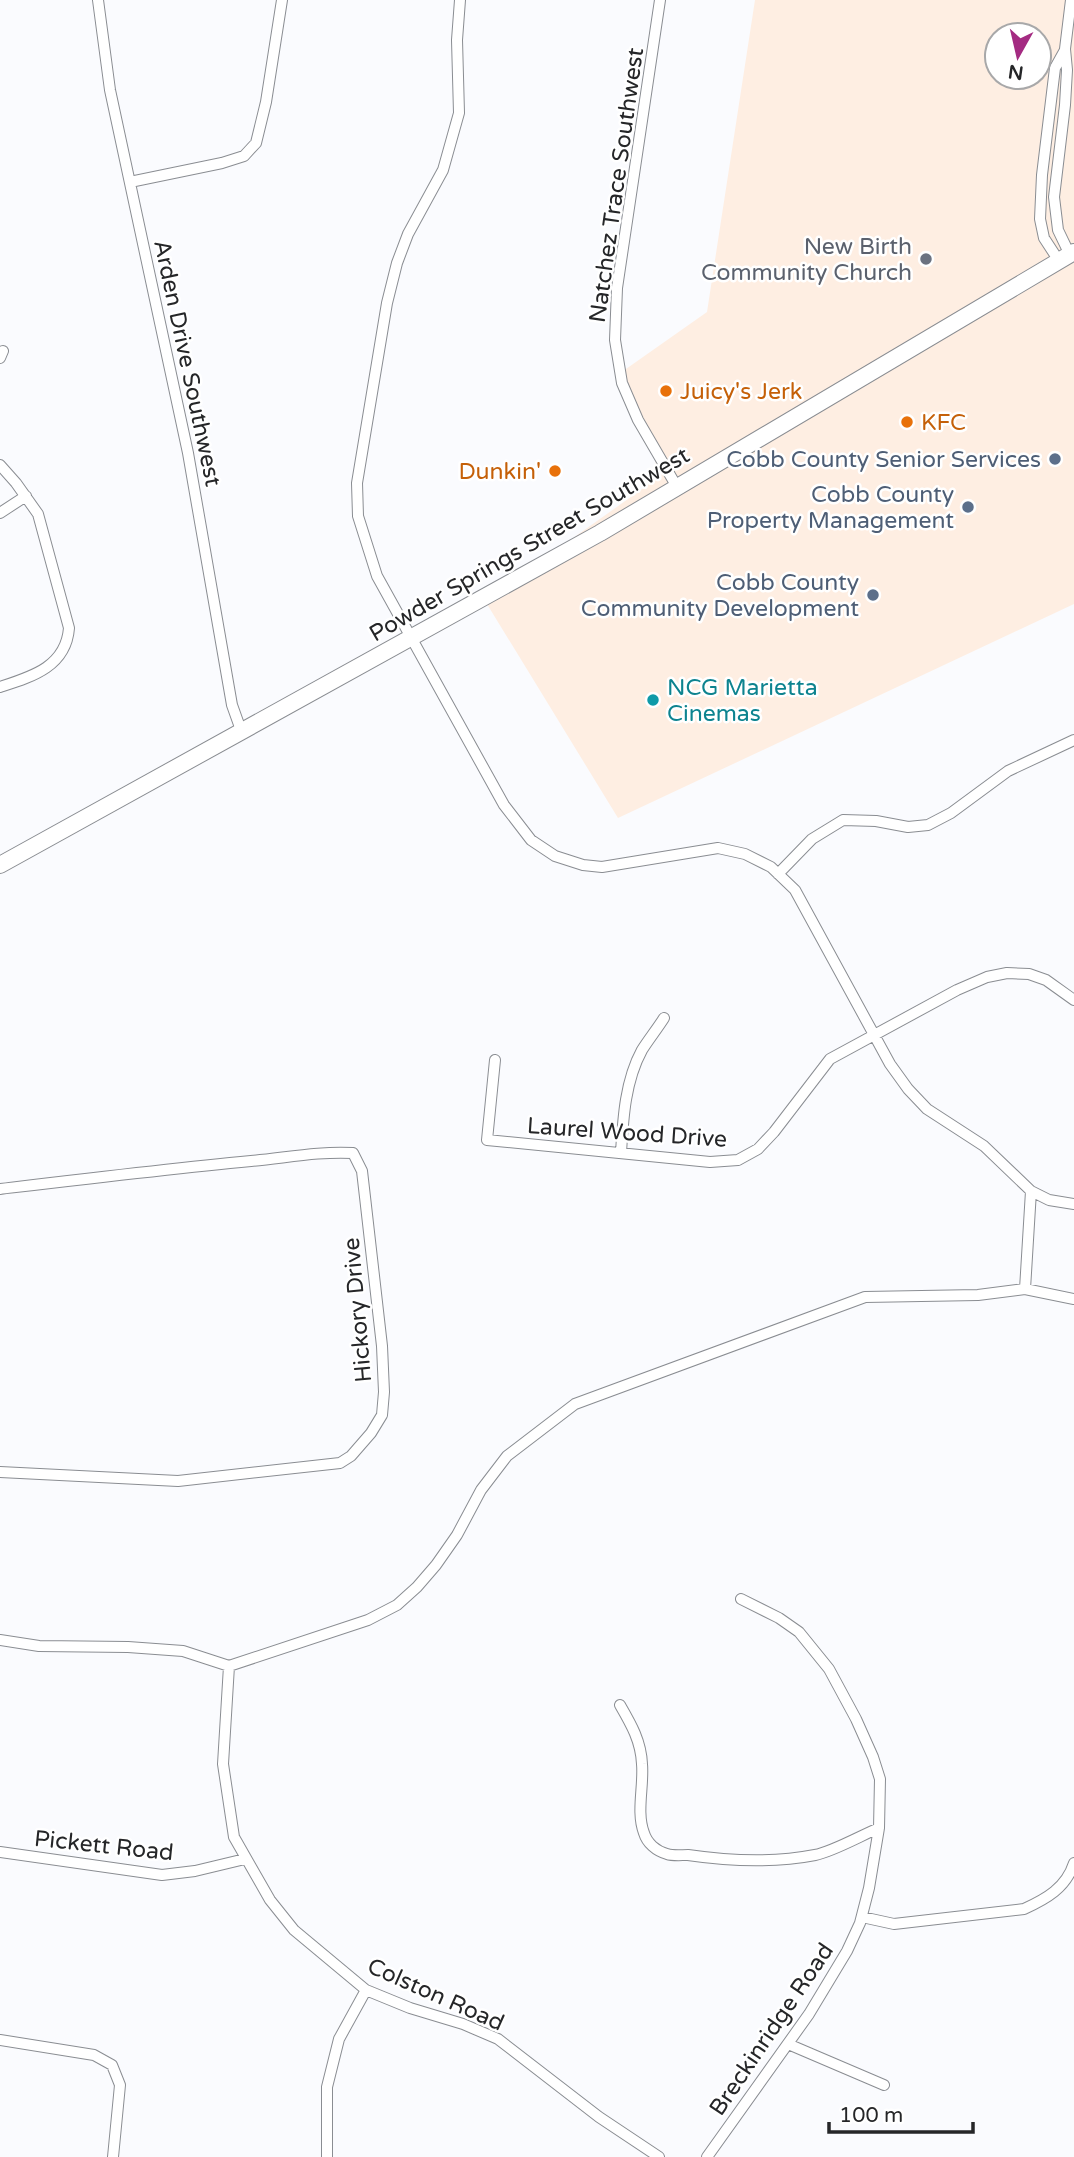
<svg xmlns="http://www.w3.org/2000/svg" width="1074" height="2157" viewBox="0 0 1074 2157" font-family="'Varela Round',sans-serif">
	<rect width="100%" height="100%" fill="#fafbfe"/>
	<path fill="#feeee2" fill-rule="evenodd" d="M755 0H1074V604L618 818 479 591 566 543 659 477 654 456 616 376 707 312ZM997 35H1039V77H997Z"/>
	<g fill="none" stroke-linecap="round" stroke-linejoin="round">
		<g stroke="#8a8d92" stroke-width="12">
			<path id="street" d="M98 0 110 90 188 453 232 705 242 733
				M460 0 457 40 459 113 443 170 408 234 397 263 387 303 357 483 358 516 377 576 504 805 531 840 555 856 583 865 602 867 718 848 745 854 771 867 795 890 890 1064 908 1089 927 1109 984 1146 1031 1191 1025 1289
				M660 0 617 288 615 340 622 383 638 420 677 487
				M130 182 222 163 244 156 256 143 266 102 282 0
				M1070 255 1058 230 1054 197 1065 105 1067 70 1065 49 1071 0
				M1059 261 1044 238 1040 219 1042 175 1055 68 1065 50
				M0 358 3 351
				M0 465 16 483 38 514 69 628C66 667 31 677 0 687
				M0 513 26 496
				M778 874 812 839 843 820 876 821 908 827 928 825 951 813 1008 771 1074 740
				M495 1060 487 1140 710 1162 738 1160 758 1149 774 1132 830 1059 957 990 987 977 1007 973 1029 974 1046 980 1074 1000
				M621 1153C623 1119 625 1081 642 1050 649 1039 657 1029 664 1018
				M0 1189C84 1179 167 1169 251 1161 285 1158 319 1151 353 1153L362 1171 365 1197 382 1346 384 1392 382 1415 371 1433 351 1456 340 1463 178 1481 0 1472
				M1031 1191 1049 1200 1074 1204
				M0 1640 39 1646 128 1647 183 1651 229 1666 368 1620 397 1605 417 1587 436 1565 457 1535 481 1490 507 1456 575 1404 865 1297 978 1295 1025 1289 1074 1299
				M229 1666 223 1764 234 1837 270 1900 294 1930 366 1990 410 2008 463 2024 498 2039 599 2117 659 2157
				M620 1705C631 1724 641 1741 642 1764 644 1786 636 1812 644 1833 647 1843 656 1851 667 1854 673 1856 681 1855 688 1855 729 1861 774 1863 815 1855 832 1852 862 1835 879 1828
				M0 1852 162 1875 195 1871 245 1859
				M862 1917 894 1924 1024 1909C1046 1899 1066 1888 1074 1863
				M0 2040 94 2055 112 2065 120 2085 113 2157
				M788 2044 884 2085
				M327 2157V2087L339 2039 366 1990
				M707 2157 809 2014 847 1951 860 1923 869 1888 879 1828 880 1779 873 1757 856 1719 829 1669 799 1632 779 1618 741 1599"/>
		</g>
		<g stroke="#8a8d92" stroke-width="18">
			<path id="primary" d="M0 865 600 533 1074 252"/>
		</g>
		<use href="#street" stroke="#fff" stroke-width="10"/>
		<use href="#primary" stroke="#fff" stroke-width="16"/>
	</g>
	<circle fill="#6b7280" stroke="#fff" stroke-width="2.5" cx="926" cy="259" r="7"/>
	<g fill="#e8710a" stroke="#fff" stroke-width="2.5">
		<circle cx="666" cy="391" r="7"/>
		<circle cx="907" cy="422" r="7"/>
		<circle cx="555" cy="471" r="7"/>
	</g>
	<g fill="#5c6f8a" stroke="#fff" stroke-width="2.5">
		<circle cx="1055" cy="459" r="7"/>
		<circle cx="968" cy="507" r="7"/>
		<circle cx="873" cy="595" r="7"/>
	</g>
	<circle fill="#0f9aa8" stroke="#fff" stroke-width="2.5" cx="653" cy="700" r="7"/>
	<g text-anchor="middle" stroke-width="5" stroke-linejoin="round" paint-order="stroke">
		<g font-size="23" fill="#252628" stroke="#fff">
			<text transform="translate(616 185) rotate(-82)" y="8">Natchez Trace Southwest</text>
			<text transform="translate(188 363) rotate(78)" y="8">Arden Drive Southwest</text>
			<text transform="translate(529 544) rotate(-30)" y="8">Powder Springs Street Southwest</text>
			<text transform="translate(627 1132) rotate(4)" y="8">Laurel Wood Drive</text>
			<text transform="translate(357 1310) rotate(-95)" y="8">Hickory Drive</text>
			<text transform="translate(104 1845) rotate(6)" y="8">Pickett Road</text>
			<text transform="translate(436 1994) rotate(24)" y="8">Colston Road</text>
			<text transform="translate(771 2029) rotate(-56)" y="8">Breckinridge Road</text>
		</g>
		<g font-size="23" fill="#5b616d" stroke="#fff" text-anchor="end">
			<text x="912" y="254">New Birth<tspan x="912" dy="26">Community Church</tspan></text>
		</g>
		<g font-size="23" fill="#c56008" stroke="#fff" text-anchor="start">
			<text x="680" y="399">Juicy's Jerk</text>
			<text x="921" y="430">KFC</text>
			<text x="541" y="479" text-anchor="end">Dunkin'</text>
		</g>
		<g font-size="23" fill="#4e5e75" stroke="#fff" text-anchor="end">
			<text x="1041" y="467">Cobb County Senior Services</text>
			<text x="954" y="502">Cobb County<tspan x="954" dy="26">Property Management</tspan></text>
			<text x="859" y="590">Cobb County<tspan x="859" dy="26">Community Development</tspan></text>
		</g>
		<g font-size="23" fill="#0d838f" stroke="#fff" text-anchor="start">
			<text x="667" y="695">NCG Marietta<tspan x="667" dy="26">Cinemas</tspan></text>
		</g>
	</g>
	<g transform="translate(1018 56) rotate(188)"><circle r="33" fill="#ffffff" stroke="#a8a8a9" stroke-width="2"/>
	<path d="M0-5L12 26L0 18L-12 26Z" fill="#a42b82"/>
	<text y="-10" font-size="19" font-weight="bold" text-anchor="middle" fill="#252628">N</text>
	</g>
	<path d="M829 2122v10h144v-10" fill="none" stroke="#252628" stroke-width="3.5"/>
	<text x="839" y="2122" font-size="21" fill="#252628" stroke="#ffffff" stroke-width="5" paint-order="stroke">100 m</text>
</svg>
